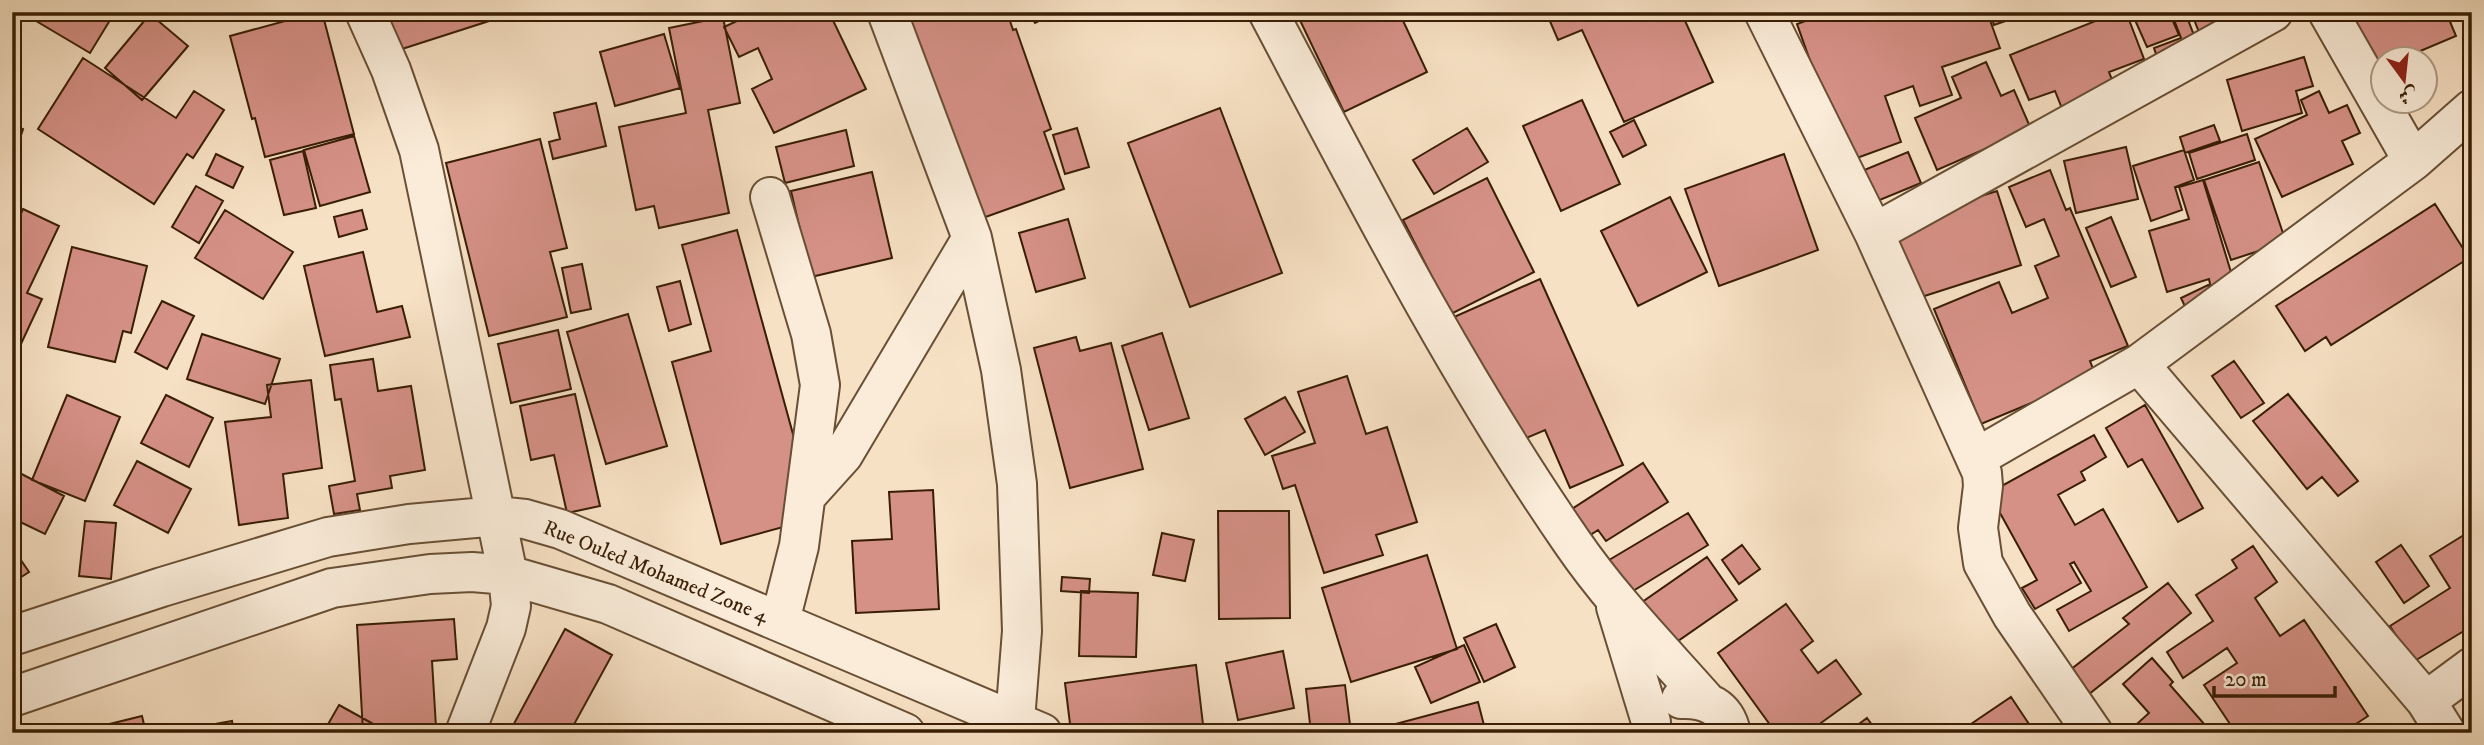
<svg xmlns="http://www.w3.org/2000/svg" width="2484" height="745" viewBox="0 0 2484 745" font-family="'IM FELL DW Pica',Amiri,serif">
	<rect width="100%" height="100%" fill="#f7e1c4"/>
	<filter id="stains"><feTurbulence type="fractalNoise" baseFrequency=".00286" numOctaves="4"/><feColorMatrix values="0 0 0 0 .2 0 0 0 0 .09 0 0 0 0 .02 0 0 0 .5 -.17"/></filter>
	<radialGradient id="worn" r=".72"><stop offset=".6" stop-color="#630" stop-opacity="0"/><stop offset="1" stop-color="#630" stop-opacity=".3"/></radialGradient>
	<path fill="#d69187" stroke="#391e05" stroke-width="2" d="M21 12H115L90 53Z
		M318 12H322L354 134 265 157 255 118 252 119 230 36Z
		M386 12H486L489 21 399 50Z
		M756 12H829L866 89 774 133 752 89 772 79 758 48 739 57 724 27Z
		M908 12H1007L1013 30 1016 29 1051 129 1044 132 1064 189 980 219Z
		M1029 12H1057L1035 23Z
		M1296 12H1399L1427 72 1344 112Z
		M1546 12H1681L1713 82 1624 122 1582 30 1558 40Z
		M1830 12H1987L2000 48 1942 67 1952 95 1920 106 1913 86 1885 96 1901 142 1846 162 1797 24Z
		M1990 12H2032L1994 25Z
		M2118 12H2126L2144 59 2109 72 2118 95 2065 116 2055 91 2029 100 2010 55Z
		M2154 12H2169L2179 35 2147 47 2135 20Z
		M2171 12H2185L2200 51 2160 66 2154 48 2181 38Z
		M2191 12H2287L2207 52Z
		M2346 12H2446L2456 36 2399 60H2382V67L2368 73Z
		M150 14 188 46 142 100 105 68Z
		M723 17 740 103 708 110 729 213 659 228 654 206 636 210 619 127 686 113 669 28Z
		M664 34 680 88 615 106 600 52Z
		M2304 57 2313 86 2296 91 2302 113 2242 131 2227 80Z
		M83 58 176 118 194 91 224 110 193 158 187 154 154 204 38 129Z
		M1986 62 2001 96 2014 90 2031 129 1937 170 1915 118 1961 98 1952 77Z
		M2319 91 2329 113 2347 105 2360 133 2342 141 2353 164 2282 197 2255 139 2307 115 2301 100Z
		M1582 100 1620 184 1561 211 1523 126Z
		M596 103 606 146 553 159 549 142 560 139 554 113Z
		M1220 108 1282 273 1190 307 1128 143Z
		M1634 120 1646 145 1623 157 1610 132Z
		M12 125 23 129 12 163Z
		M2214 125 2220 141 2185 153 2180 137Z
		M1077 128 1089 167 1065 174 1053 135Z
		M1467 128 1488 162 1434 194 1413 160Z
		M846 130 854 166 785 183 776 147Z
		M2247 134 2255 160 2197 179 2189 153Z
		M354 136 370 192 320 206 304 150Z
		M540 139 567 248 550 252 567 317 489 336 446 163Z
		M2126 147 2138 199 2076 213 2064 161Z
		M2184 150 2194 180 2175 187 2182 210 2151 221 2133 166Z
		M303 151 316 208 284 215 270 160Z
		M1908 152 1921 183 1870 204 1857 173Z
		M216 154 243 167 233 188 206 175Z
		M1784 154 1818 250 1719 286 1685 189Z
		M2259 162 2286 242 2231 260 2204 180Z
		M2050 170 2066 210 2070 208 2128 346 2090 361 2096 376 1981 424 1934 309 1999 282 2012 313 2048 298 2035 266 2059 256 2044 219 2026 227 2009 187Z
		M872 172 892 258 811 277 791 191Z
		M1487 178 1534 272 1451 314 1403 220Z
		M2203 180 2234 282 2211 289 2209 279 2167 292 2149 231 2189 219 2179 187Z
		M196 186 223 201 199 243 172 227Z
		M1997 191 2021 265 1909 301 1885 226Z
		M1670 197 1707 272 1638 306 1601 231Z
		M2435 204 2469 258 2331 345 2326 337 2305 351 2276 306Z
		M23 209 59 226 27 293 42 299 12 363V232Z
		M225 210 293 252 263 299 195 258Z
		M362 210 367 229 339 237 334 217Z
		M2111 217 2136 277 2111 287 2086 228Z
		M1068 219 1085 278 1036 292 1019 233Z
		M737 230 816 518 721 544 672 362 711 351 682 245Z
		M72 247 147 266 131 333 123 331 115 362 48 347Z
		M363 252 377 312 402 306 410 337 325 356 304 266Z
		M582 264 591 309 571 313 562 268Z
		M1540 279 1623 465 1570 488 1545 430 1510 445 1454 317Z
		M680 281 691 324 669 331 657 287Z
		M2208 285 2216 301 2189 315 2181 298Z
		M162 301 194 316 167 369 135 352Z
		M628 314 667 446 606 464 567 332Z
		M558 330 571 389 511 403 498 344Z
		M1162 333 1189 418 1149 430 1122 346Z
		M202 334 280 359 265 404 187 379Z
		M1076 337 1080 351 1111 343 1143 469 1070 488 1034 348Z
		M373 359 378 391 411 386 425 470 390 476 392 488 357 494 360 510 334 514 329 486 355 481 341 399 335 400 330 365Z
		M2234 361 2264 403 2241 418 2212 376Z
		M1347 376 1366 434 1387 427 1417 522 1376 535 1383 555 1324 573 1295 485 1283 489 1272 456 1315 443 1298 392Z
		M311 380 322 468 283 474 288 518 239 525 225 422 271 417 267 385Z
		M575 394 600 506 567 513 554 455 531 460 520 406Z
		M2288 394 2358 481 2338 496 2322 477 2307 489 2253 421Z
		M67 395 120 417 85 501 32 480Z
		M166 395 213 418 189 467 141 443Z
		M1285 397 1305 432 1265 455 1245 419Z
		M2145 405 2203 508 2178 522 2142 459 2128 467 2106 428Z
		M2094 435 2106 457 2081 472 2085 480 2058 495 2075 525 2103 509 2147 587 2069 631 2057 610 2091 591 2074 562 2070 564 2081 583 2035 609 2022 588 2037 580 1989 493Z
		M137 461 191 489 168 533 114 505Z
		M1643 463 1668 502 1606 541 1598 530 1578 543 1561 516Z
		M12 469 64 496 45 534 12 518Z
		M933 490 939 609 856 613 852 541 892 539 889 492Z
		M1218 511H1289L1290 618 1219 619Z
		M1688 513 1708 545 1620 599 1599 566Z
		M85 521 116 523 111 579 79 576Z
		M2472 530V626L2413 662 2390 626 2450 588 2430 556Z
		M1162 533 1194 540 1185 581 1153 575Z
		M1742 545 1760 569 1739 584 1722 560Z
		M2401 545 2429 586 2404 603 2376 562Z
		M2253 546 2277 582 2255 598 2280 636 2304 620 2368 716 2342 733H2236L2204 685 2237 663 2227 648 2183 678 2167 652 2213 621 2196 595 2237 568 2232 560Z
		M12 547 29 572 12 583Z
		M1427 555 1457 649 1351 682 1322 588Z
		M1707 557 1737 600 1665 650 1635 607Z
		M1062 577 1090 579 1089 593 1061 591Z
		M2168 583 2191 613 2084 698 2065 674 2129 624 2123 618Z
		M1081 591 1138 593 1136 657 1079 656Z
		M1786 604 1813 641 1801 650 1818 673 1836 660 1861 694 1807 733H1776L1718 653Z
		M454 619 457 659 432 661 436 727 363 732 357 625Z
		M1496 624 1515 667 1484 682 1464 638Z
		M565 629 612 655 572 728 581 733H509Z
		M1464 645 1480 682 1431 703 1415 667Z
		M1283 651 1294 708 1238 720 1226 663Z
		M2152 658 2173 682 2170 685 2212 733H2127L2149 713 2123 684Z
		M1196 665 1204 733H1131L1130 725 1071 732 1065 683Z
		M1345 685 1351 733H1311L1306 689Z
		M2011 697 2035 733H1972L1968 726Z
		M1478 702 1486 733H1362Z
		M339 705 386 731 385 733H323Z
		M142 716 146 733H73Z
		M1867 718 1878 733H1847Z
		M232 721 234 733H194L193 728Z"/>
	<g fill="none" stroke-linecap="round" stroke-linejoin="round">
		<g stroke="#684f35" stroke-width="42">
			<path id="minor" d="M365 12 391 70 419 150 508 575 511 606 506 628 465 733
				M887 12 972 238 1001 370 1017 484 1022 631 1015 720
				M1268 12C1363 192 1456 374 1572 542 1611 599 1660 649 1705 700
				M1764 12 1874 233 1982 473 1983 486 1978 528 1983 563 2012 615 2093 733
				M2328 12 2413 161
				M770 197 811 334 820 385 799 546 780 621
				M1874 233 2273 12
				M2139 364 2426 701 2446 733
				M1976 458 2139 364 2413 161 2472 109
				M806 496 843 455 972 238
				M1616 607 1651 722
				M12 636 162 587 328 537 409 524 497 516 525 519 560 529 1042 733
				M12 697 332 588 430 574 472 572 508 575 608 604 905 733
				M1681 699C1706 698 1726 707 1731 733
				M2426 701 2472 667"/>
		</g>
		<use href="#minor" stroke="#faecd9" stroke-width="38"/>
	</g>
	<g text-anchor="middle" stroke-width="6" stroke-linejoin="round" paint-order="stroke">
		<g font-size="21" fill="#391e05" stroke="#faecd9">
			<text transform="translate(656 571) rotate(22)" y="7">Rue Ouled Mohamed Zone 4</text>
		</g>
	</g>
	<rect width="2484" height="745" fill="none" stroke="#f7e1c4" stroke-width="42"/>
	<rect x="14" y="14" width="2456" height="717" fill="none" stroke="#391e05" stroke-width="3.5"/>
	<rect x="21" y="21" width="2442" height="703" fill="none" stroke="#391e05" stroke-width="2"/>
	<g transform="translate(2404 80) rotate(165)"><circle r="33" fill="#faecd9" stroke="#ad9a84" stroke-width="2"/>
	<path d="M0-5L12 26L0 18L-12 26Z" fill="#8f2418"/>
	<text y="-10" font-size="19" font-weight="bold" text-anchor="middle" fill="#391e05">ش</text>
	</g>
	<path d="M2214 686v10h121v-10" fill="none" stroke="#391e05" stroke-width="3.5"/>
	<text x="2225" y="686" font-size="21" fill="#391e05" stroke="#faecd9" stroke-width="5" paint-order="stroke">20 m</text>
	<rect width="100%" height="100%" filter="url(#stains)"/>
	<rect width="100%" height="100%" fill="url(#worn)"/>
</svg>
